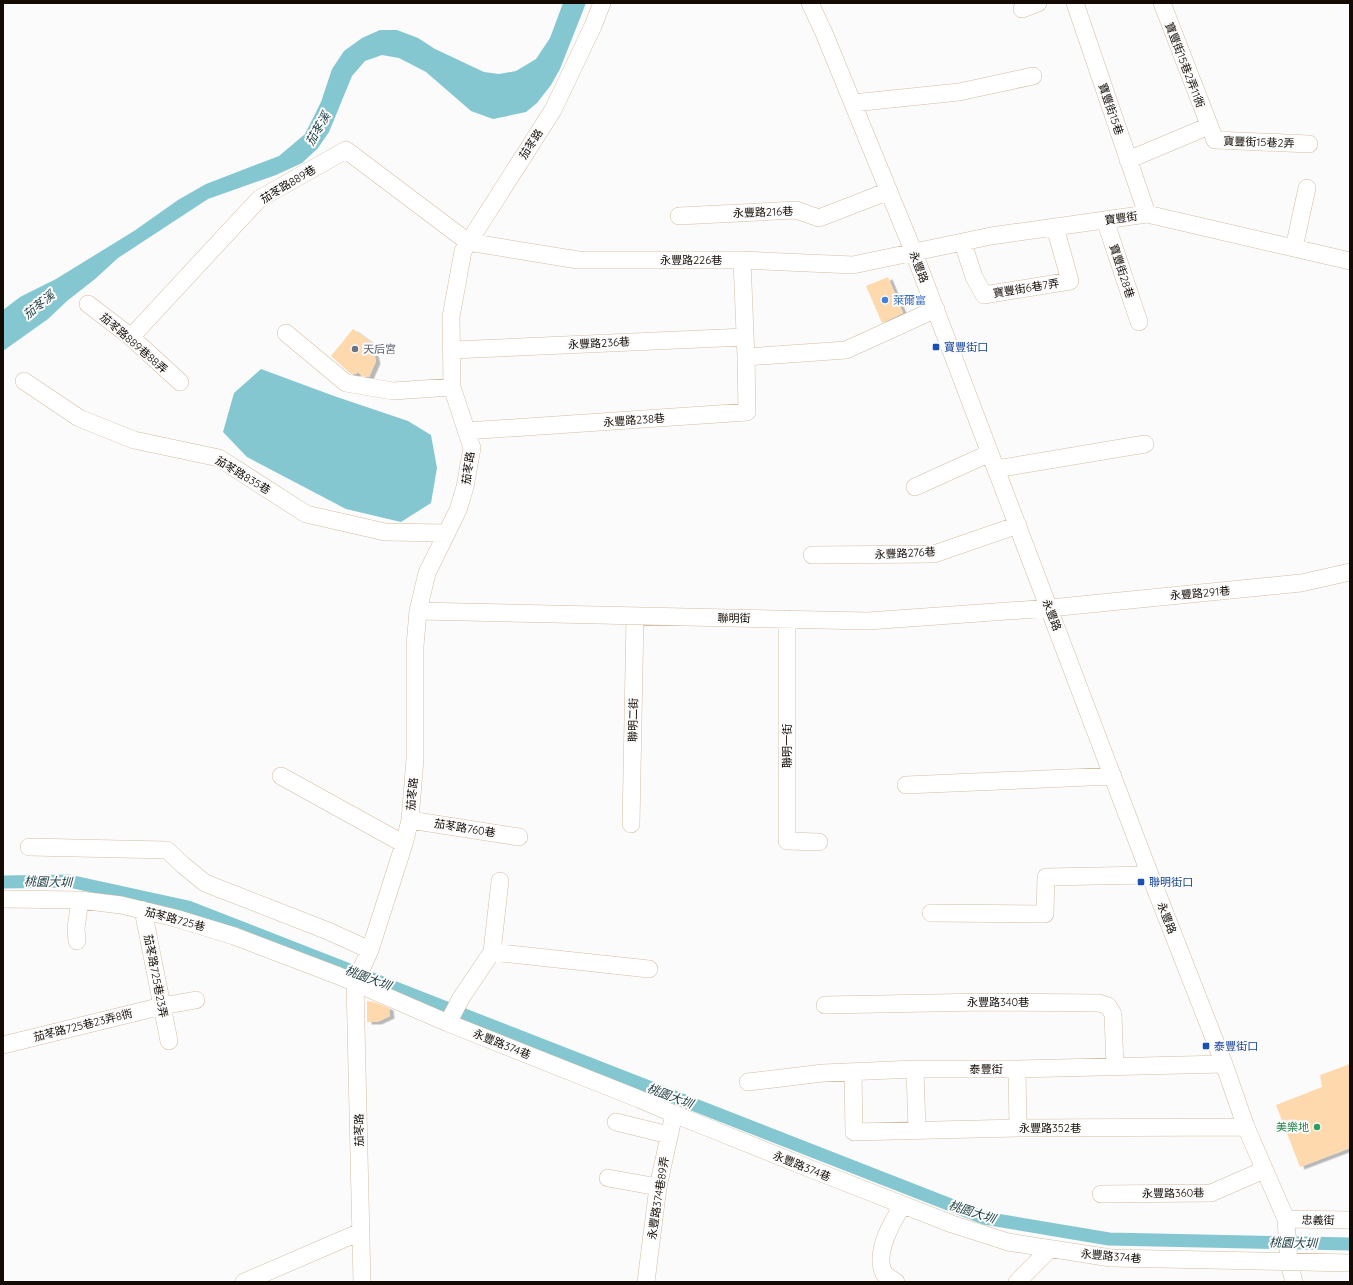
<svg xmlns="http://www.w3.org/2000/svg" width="1353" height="1285" viewBox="0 0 1353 1285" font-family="Quicksand,'Noto Sans TC',sans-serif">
	<defs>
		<filter id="shadow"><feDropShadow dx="4.5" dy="2.5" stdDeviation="0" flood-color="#0004"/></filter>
	</defs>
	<rect width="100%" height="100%" fill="#fbfbfb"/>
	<path fill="#84c7d1" d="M563 3H586L560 69 551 85 537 103 526 112 493 119 471 111 426 72 399 58 382 55 365 61 352 76 329 132 318 148 302 163 276 175 208 199 118 258 95 279 67 301 48 319 3 351V310L20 297 56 279 134 231 178 200 206 184 279 156 305 134 321 102 332 69 344 51 362 38 380 30H397L418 38 435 49 484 72 499 74 516 71 536 59 550 38Z
		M261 369 334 396 408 421 431 435 437 468 431 503 401 522 346 509 247 457 223 432 234 393Z"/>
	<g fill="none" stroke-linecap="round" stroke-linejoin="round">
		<path stroke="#84c7d1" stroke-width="13" d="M3 882 69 881 188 907 984 1218 1109 1239 1350 1244"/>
	</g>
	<path fill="#fed9ae" filter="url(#shadow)" d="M888 277 903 313 882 323 866 286Z
		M353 329 371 342 376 361 369 377 362 376 358 372 356 374H351L331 356Z
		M367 1001 374 1002 389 1008 390 1016 377 1022H367Z
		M1350 1064V1148L1300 1167 1276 1105 1322 1087 1320 1075Z"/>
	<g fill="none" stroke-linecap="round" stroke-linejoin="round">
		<g stroke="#d5bda1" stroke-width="18">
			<path id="minor" d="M810 3 824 33 914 253 1150 875 1224 1064 1246 1127 1286 1219 1289 1262 1294 1282
				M1075 3 1147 214
				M1162 3 1215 140 1309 144
				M1022 9 1038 3
				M853 103 959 92 1033 76
				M1128 160 1209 126
				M679 216 796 210 819 218 889 191
				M1105 220 1139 322
				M963 243 974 277 984 295 1070 281 1055 227
				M1294 248 1307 188
				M88 304 131 337 180 382
				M286 333 346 383 393 391 452 387
				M131 337 259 199 346 150 468 242 578 260H742L853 265 991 236 1147 214 1350 261
				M452 350 745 337
				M746 357 846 350 936 309
				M24 381 79 418 134 440 219 458 306 514 385 532 447 533
				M466 431 747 412 746 357 742 260
				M996 469 1145 444
				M915 487 990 453
				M812 555 934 554 1018 525
				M418 611 868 621 1050 608 1301 583 1350 572
				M787 619V841L819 842
				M281 776 404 844
				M906 785 1113 776
				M410 820 519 837
				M631 824 635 616
				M29 847 167 850 183 865 205 883 328 931 370 950
				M3 899 80 900 121 905 175 918 234 936 339 976 448 1023 639 1099 674 1114 811 1169 952 1224 1008 1242 1111 1258 1350 1263
				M143 910 169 1041
				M931 913 1045 914 1046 877 1150 875
				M77 941 76 928 80 900
				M492 952 500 881
				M825 1005 986 1002 1099 1003 1108 1006 1113 1014 1115 1067
				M448 1023 461 998 492 952 649 969
				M3 1045 162 1006 196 1000
				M915 1069 917 1130
				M1017 1069 1018 1128
				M853 1072 854 1132 1018 1128 1246 1127
				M748 1082 823 1073 915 1069H1017L1224 1064
				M616 1122 669 1135
				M608 1178 658 1187
				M1101 1194 1211 1193 1264 1170
				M1286 1219 1350 1220
				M244 1282 360 1232
				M362 1282 355 983 370 950 404 844 410 820 415 759V646L418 611 427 573 458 510 465 487 472 448 452 387 451 317 463 251 553 110 593 26 602 3
				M646 1282 658 1187 674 1114
				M896 1282 884 1274C883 1271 881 1266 881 1262 880 1244 893 1220 903 1205
				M1017 1282 1050 1249"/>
		</g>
		<use href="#minor" stroke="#fff" stroke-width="17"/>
	</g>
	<circle fill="#3f7fe0" stroke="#fbfbfb" stroke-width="1.5" cx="885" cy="300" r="4"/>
	<g fill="#1a4fb4" stroke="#fbfbfb" stroke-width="1.5">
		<rect x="932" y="343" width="8" height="8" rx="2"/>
		<rect x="1137" y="878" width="8" height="8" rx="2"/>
		<rect x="1202" y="1042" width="8" height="8" rx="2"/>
	</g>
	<circle fill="#6b7280" stroke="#fbfbfb" stroke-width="1.5" cx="355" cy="349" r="4"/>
	<circle fill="#2e9e5b" stroke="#fbfbfb" stroke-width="1.5" cx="1317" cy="1127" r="4"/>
	<g text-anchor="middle" stroke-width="4" stroke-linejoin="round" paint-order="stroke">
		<g font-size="11" fill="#120a03" stroke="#fbfbfb">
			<text transform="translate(1185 65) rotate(69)" y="4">寶豐街15巷2弄11衖</text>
			<text transform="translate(1111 109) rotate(71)" y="4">寶豐街15巷</text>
			<text transform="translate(1259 142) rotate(2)" y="4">寶豐街15巷2弄</text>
			<text transform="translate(531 144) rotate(-57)" y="4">茄苳路</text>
			<text transform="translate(288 184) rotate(-31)" y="4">茄苳路889巷</text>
			<text transform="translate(763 212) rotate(-2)" y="4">永豐路216巷</text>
			<text transform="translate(1121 218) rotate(-8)" y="4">寶豐街</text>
			<text x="691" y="264">永豐路226巷</text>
			<text transform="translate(919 267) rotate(69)" y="4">永豐路</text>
			<text transform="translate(1122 271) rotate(72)" y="4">寶豐街28巷</text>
			<text transform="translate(1026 288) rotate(-9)" y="4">寶豐街6巷7弄</text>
			<text transform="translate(134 343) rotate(41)" y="4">茄苳路889巷88弄</text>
			<text transform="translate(599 343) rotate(-3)" y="4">永豐路236巷</text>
			<text transform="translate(634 420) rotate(-4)" y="4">永豐路238巷</text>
			<text transform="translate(468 468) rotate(-82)" y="4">茄苳路</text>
			<text transform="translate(243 475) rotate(31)" y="4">茄苳路835巷</text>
			<text transform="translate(905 553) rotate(-3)" y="4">永豐路276巷</text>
			<text transform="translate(1200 593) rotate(-5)" y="4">永豐路291巷</text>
			<text transform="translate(1052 615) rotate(69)" y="4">永豐路</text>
			<text transform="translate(734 618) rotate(1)" y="4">聯明街</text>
			<text transform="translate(633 720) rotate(-89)" y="4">聯明二街</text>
			<text transform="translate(787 746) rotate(-90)" y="4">聯明一街</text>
			<text transform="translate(412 794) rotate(-85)" y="4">茄苳路</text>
			<text transform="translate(465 828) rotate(9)" y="4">茄苳路760巷</text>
			<text transform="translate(1167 918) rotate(69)" y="4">永豐路</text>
			<text transform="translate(175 919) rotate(15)" y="4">茄苳路725巷</text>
			<text transform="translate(156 976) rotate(79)" y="4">茄苳路725巷23弄</text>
			<text x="998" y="1006">永豐路340巷</text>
			<text transform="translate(83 1025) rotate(-14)" y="4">茄苳路725巷23弄8衖</text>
			<text transform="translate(502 1044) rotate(22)" y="4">永豐路374巷</text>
			<text x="986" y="1073">泰豐街</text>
			<text x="1050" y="1132">永豐路352巷</text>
			<text transform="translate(359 1130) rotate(-91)" y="4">茄苳路</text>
			<text transform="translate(802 1166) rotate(22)" y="4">永豐路374巷</text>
			<text transform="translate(1173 1193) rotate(-1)" y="4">永豐路360巷</text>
			<text transform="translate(658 1198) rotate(-81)" y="4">永豐路374巷89弄</text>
			<text transform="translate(1318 1220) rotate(1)" y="4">忠義街</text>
			<text transform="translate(1111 1256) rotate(5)" y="4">永豐路374巷</text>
		</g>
		<g font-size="11" fill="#366cbe" stroke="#fbfbfb" text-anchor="start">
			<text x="893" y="304">萊爾富</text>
		</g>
		<g font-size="11" fill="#164399" stroke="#fbfbfb" text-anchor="start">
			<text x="944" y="351">寶豐街口</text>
			<text x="1149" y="886">聯明街口</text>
			<text x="1214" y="1050">泰豐街口</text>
		</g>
		<g font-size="11" fill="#5b616d" stroke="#fbfbfb" text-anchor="start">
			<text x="363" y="353">天后宮</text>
		</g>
		<g font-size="11" fill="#27864d" stroke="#fbfbfb" text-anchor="end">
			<text x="1309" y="1131">美樂地</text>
		</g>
		<g font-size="12" font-style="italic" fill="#193a3f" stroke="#fbfbfb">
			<text transform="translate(318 129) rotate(-60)" y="4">茄苳溪</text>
			<text transform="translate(39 305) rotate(-39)" y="4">茄苳溪</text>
			<text transform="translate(48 882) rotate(1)" y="4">桃園大圳</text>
			<text transform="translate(368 978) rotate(21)" y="4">桃園大圳</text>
			<text transform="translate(670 1096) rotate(21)" y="4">桃園大圳</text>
			<text transform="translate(972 1212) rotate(18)" y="4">桃園大圳</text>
			<text transform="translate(1293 1243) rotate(1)" y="4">桃園大圳</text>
		</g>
	</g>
	<rect width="1353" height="1285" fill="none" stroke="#120a03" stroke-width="8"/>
</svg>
